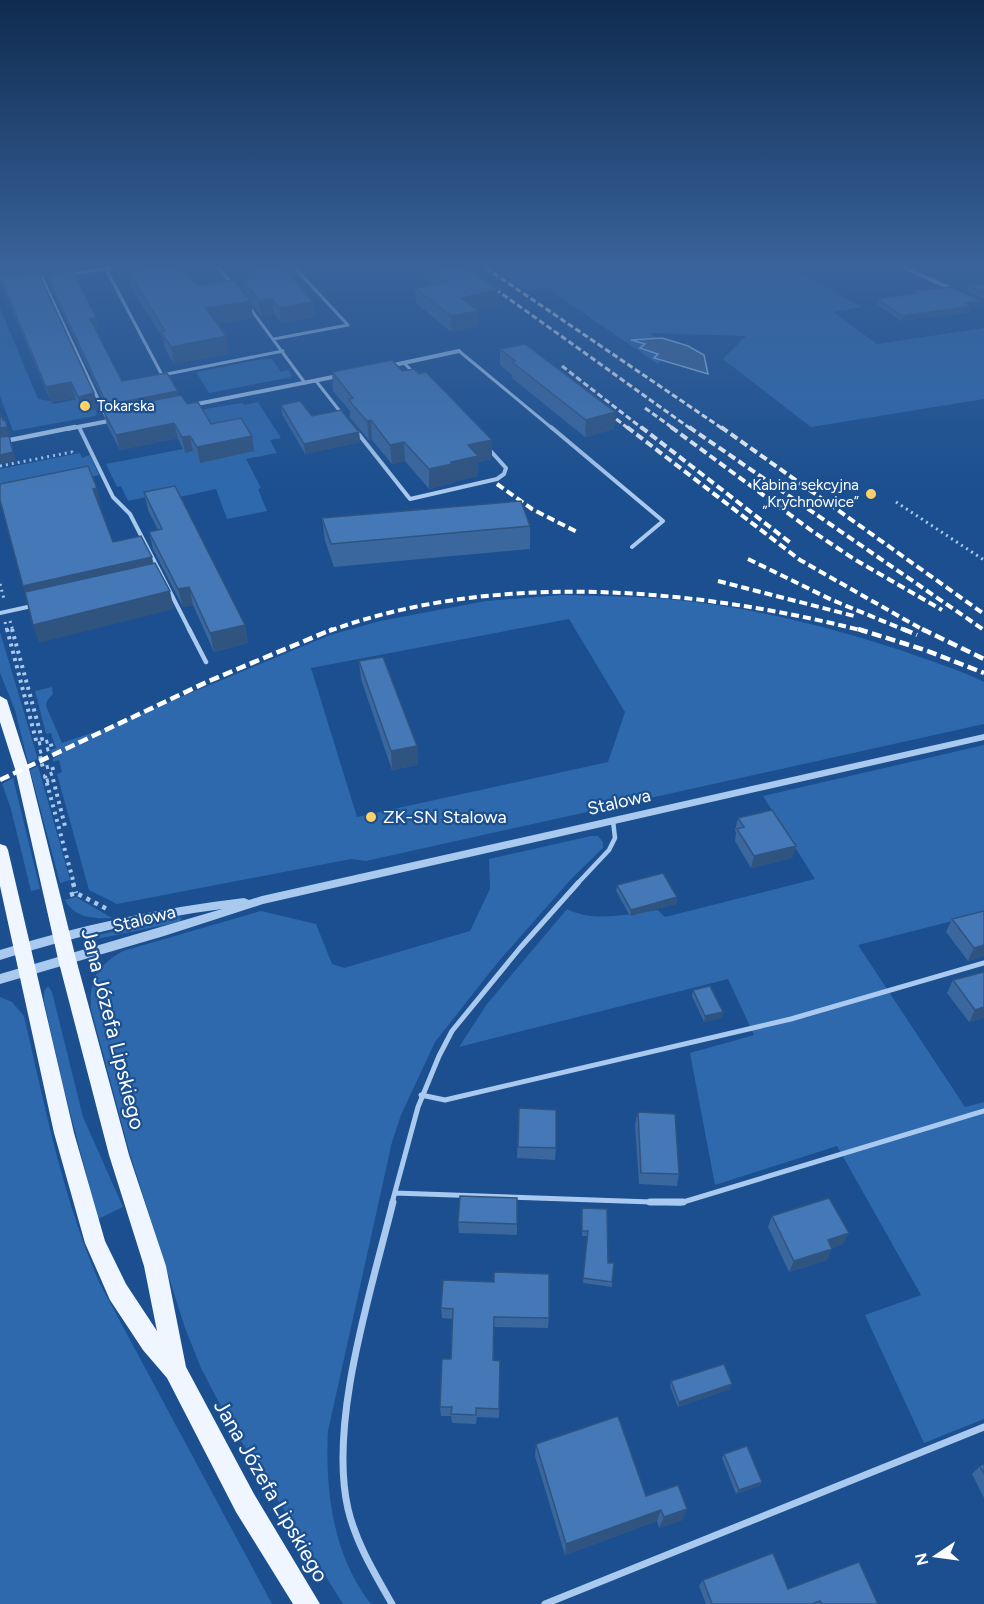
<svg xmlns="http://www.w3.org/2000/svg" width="984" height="1604" viewBox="0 0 984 1604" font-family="Figtree,sans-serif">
	<rect width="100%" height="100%" fill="#1b4f8f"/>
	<path fill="#2e69ad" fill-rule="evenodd" d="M492 268H792L862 307 833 312 877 344 984 328V399L811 427 723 359 746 336 651 333 656 338 633 341 646 345 641 349 659 354 655 358 661 360 658 364 547 288 528 291Z
		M0 308 38 399 50 401 54 404 89 397 97 414 95 416 13 431 0 396Z
		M263 359H272L281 372 289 370 292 377 209 393 196 372Z
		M258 402 281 438 270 440 277 453 246 459 261 488 258 489 267 511 227 519 216 489 152 503 146 497 128 501 121 486 117 487 106 464 183 449 170 423 169 415 242 403 245 405Z
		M80 453 82 458 90 455 99 475 0 496V469Z
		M562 595C597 596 633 596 667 599 747 606 827 626 903 651 930 661 958 669 984 682V724L366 861 351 859 117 904 89 890 57 774 62 772 59 760 53 762V759L62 753 60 750 51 754 50 750 56 748 51 733 46 734 35 691 52 687 53 694 47 701 46 706 62 743 106 728 330 635 380 621 486 601ZM569 619 625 712 608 762 357 817 311 668Z
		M0 632 37 756V759L28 763 15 710 0 673Z
		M984 745V913L858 945 965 1107 984 1102V1419L924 1443 865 1315 921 1295 837 1146 715 1185 690 1053 754 1035 728 979 459 1047 487 1004 567 909C594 923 629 914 658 910L665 917 815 879 763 796Z
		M38 766 70 880 60 883 30 770Z
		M13 778 40 889 31 891 11 809 2 784Z
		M591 836H598L603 842V848L572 878 498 962 435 1042 401 1115 392 1142 328 1431C325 1491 333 1556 371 1604H343L229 1422 201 1368 185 1328 130 1154 91 1009C89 979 97 966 123 951L261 911 316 924 332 964 344 968 470 931 490 889 489 859Z
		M76 897 112 918C93 919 75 918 65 900Z
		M178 916 182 919 179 922 92 940 98 935Z
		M48 986 52 992 83 1117 123 1207 98 1219 64 1089 44 1001V991Z
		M0 997 12 1002 24 1016C45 1107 63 1199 100 1284L272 1604H0Z"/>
	<path fill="#3c6290" stroke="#9cc4f0" stroke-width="1.5" d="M662 338 688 346 704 355 708 374 654 358 658 354 640 348 645 344 631 340Z"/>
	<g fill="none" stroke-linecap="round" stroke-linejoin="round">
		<path stroke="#a9c9ee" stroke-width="3" stroke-dasharray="2 4" stroke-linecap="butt" d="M0 466 72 452 73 454
			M896 502 984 560
			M0 584 4 599
			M10 621 13 631
			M5 622 7 631"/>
		<path stroke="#a9c9ee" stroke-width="4" stroke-dasharray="3 4.5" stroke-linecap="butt" d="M7 629 37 744 50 741 52 748 39 752 43 768 52 766 54 773 45 776 74 884
			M12 629 42 739 36 740
			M46 781 53 779 66 830"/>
		<path stroke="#a9c9ee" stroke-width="4.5" stroke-dasharray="4 5" stroke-linecap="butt" d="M73 883 76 893
			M70 895 76 893 109 910"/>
		<path stroke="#a9c9ee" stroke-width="3" d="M219 268 232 285
			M106 269 162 375 283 351
			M70 274 111 268
			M42 278 106 416
			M250 308 305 383
			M274 339 348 325 295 268
			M459 351 553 429
			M404 363 415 374
			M316 381 342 414"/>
		<path stroke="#a9c9ee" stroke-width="4" d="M79 427 113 497 130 514 162 576 158 577
			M551 427 663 521 632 547
			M357 432 410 499 497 479 504 474 506 468 488 448
			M162 576 190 631
			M0 613 32 606"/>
		<path stroke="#a9c9ee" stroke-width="4.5" d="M189 629 206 662
			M577 884 609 850 615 838 613 821"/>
		<path stroke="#a9c9ee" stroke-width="5" d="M421 1095 445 1100 791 1019 984 963
			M395 1193 680 1203 984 1111
			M392 1203 418 1107 439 1056 452 1031 520 948 578 883"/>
		<path stroke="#a9c9ee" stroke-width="7" d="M650 1202H683
			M392 1604C375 1574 356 1543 348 1509 328 1422 372 1288 393 1202
			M545 1604 984 1427"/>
		<path stroke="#a9c9ee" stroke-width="4" d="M905 268 956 291
			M389 366 459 351
			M192 405 338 376
			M67 429 114 420"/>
		<path stroke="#a9c9ee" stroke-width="4.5" d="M0 442 75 427"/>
		<path fill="#a9c9ee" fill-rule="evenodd" d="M984 734V740L263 904 164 936 0 984V974L222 909C146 919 73 937 0 960V950C80 925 161 908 244 898L249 900 262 896Z"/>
		<path fill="#f0f6ff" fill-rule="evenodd" d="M0 696 7 700 29 769 76 959 129 1155 166 1266 186 1367 254 1494 320 1604H293L236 1512 167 1378 143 1350 110 1300 85 1243 54 1133 0 886V844L6 846 8 850 74 1133 105 1241 126 1284 157 1331 144 1266 109 1155 58 959 15 769 0 722Z"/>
		<path stroke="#fff" stroke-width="3" stroke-dasharray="6 3" stroke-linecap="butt" d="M466 268 691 429
			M486 268 723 429
			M562 366 643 429
			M602 408 629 429
			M645 408 674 429"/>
		<path stroke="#fff" stroke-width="4" stroke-dasharray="8 4" stroke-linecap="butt" d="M627 427 800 560 925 631
			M641 427 792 544
			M671 427 812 531 854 559 942 610
			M689 427 984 630
			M721 427 984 614
			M497 484 532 509 577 532
			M748 559 832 600 907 631
			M718 581 854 616
			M329 631C497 570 695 588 864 631"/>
		<path stroke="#fff" stroke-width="4.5" stroke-dasharray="10 4.5" stroke-linecap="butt" d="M858 629 925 650 984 673
			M903 629 917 635
			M922 629 984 659
			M0 780 209 681 333 629"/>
	</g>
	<path fill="#3a679d" d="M139 268H180L199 286 245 294 243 280H247L245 268H284L313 302 315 317 281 323 274 314 261 316 251 303 253 318 217 324 226 336 229 354 174 364 165 349 163 338 131 288 128 271 139 269Z
		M422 268H468L498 290V305L477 309 478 326 451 332 416 303 415 288 433 284 423 276Z
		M47 275 99 328 95 329 122 381 178 395 187 404 211 424 252 436 254 451 200 463 193 451 185 453 178 438 120 450 107 425 103 410 107 409 50 285Z
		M0 278 94 393 98 409 82 412 75 398 51 402 4 291Z
		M984 284V299L966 291 968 285Z
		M912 291 983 301 982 307 971 308 970 312 901 321 877 304 878 299 911 294Z
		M500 349 615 412 614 429 585 437 512 378V375L500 365Z
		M332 372 492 459 478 462V476L452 482 453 483 429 489 405 461 392 464 372 440H369L350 418V411L333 391Z
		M281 405 359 432 360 442 305 454 282 414Z
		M144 492 245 625 248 643 214 652 193 605 183 607 153 549 149 532 158 530 148 510Z
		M322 518 530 526V549L334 567 325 541Z
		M359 661 417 746 418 765 392 770 361 679Z
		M738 818 796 846 792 858 751 868 735 841 736 833 735 830Z
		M617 885 677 897 676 904 630 916 616 891Z
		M984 911V956L968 961 946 932 952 919Z
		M984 972V1018L969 1022 947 993 953 980Z
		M693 990 723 1012 721 1018 704 1022 692 996Z
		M519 1108 556 1148 555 1160 517 1158Z
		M638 1112 679 1174 677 1186 639 1184 635 1124Z
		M517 1198V1235L459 1233 458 1222Z
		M582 1208 608 1263 612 1282V1287L583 1283 587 1236H582Z
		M772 1216 843 1244 832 1248 827 1260 789 1272 768 1227Z
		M443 1280 549 1318 548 1328 494 1327V1360L500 1361 499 1418 477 1417 476 1424 452 1423 451 1416H441L440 1407 451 1359 453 1319 442 1318 441 1308Z
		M671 1381 732 1384 730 1389 678 1407 670 1386Z
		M536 1444 646 1496 687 1509 682 1520 659 1528 657 1521 565 1555 535 1456Z
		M724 1454 762 1482 759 1486 736 1494 722 1458Z
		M984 1464V1498L972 1474 980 1466Z
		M703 1580 788 1589 878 1604H706L699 1586Z"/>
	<path fill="#305480" d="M498 290V305L461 313V298Z
		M272 299 274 314 261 316 259 301Z
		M251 301 253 318 209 325 206 308Z
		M983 301 982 307 971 308 970 312 901 321 902 316 966 303Z
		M313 302 315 317 281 323 279 308Z
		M478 311V326L451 332V316Z
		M96 317 99 328 92 329 90 319Z
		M226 336 229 354 174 364 171 347Z
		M71 382 75 398 51 402 46 387Z
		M178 391 180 402 110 416 107 405Z
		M94 393 98 409 82 412 78 397Z
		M615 412 614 429 585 437 586 420Z
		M5 419 10 435 0 438V428Z
		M371 420 372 440H369L367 421Z
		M174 423 178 438 120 450 116 435Z
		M359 432 360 442 305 454 304 444Z
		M9 436 16 461 0 464V455Z
		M190 436 193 451 185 453 182 437Z
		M252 436 254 451 200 463 197 447Z
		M492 440V459L478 462V476L452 482 453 483 429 489V469L451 462 468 445Z
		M404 442 405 461 392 464 390 445Z
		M97 488 101 504H97L93 489Z
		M152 557 156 573 29 602 23 586Z
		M189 587 193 605 183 607 178 589Z
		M170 591 174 609 39 643 33 625Z
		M245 625 248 643 214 652 210 633Z
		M417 746 418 765 392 770 391 751Z
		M796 846 792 858 751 868 754 856Z
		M677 897 676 904 630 916 631 910Z
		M984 945V956L968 961 974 948Z
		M984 1007V1018L969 1022 975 1010Z
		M723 1012 721 1018 704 1022 705 1016Z
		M849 1233 843 1244 823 1251 828 1240Z
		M832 1249 827 1260 789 1272 794 1261Z
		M732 1384 730 1389 678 1407 679 1402Z
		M762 1482 759 1486 736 1494 739 1490Z
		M687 1509 682 1520 659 1528 664 1517Z
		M661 1510 657 1521 565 1555 566 1544Z"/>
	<path fill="#4478b7" stroke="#305480" stroke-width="1.5" d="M144 268H180L199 286 234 280 251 301 206 308 226 336 171 347 161 332 165 331 128 271Z
		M247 268H284L313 302 279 308 272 299 259 301 243 280 255 278Z
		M430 268H468L498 290 461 298 478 311 451 316 415 288 448 281Z
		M73 271 96 317 90 319 122 381 167 373 178 391 107 405 47 275Z
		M38 272 94 393 78 397 71 382 46 387 0 277Z
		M984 284V293L968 285Z
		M951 287 983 301 966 303 971 306 902 316 878 299 917 293 912 291Z
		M525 344 615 412 586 420 512 362 515 361 500 349Z
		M392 360 402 371 414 369 419 374 426 372 492 440 468 445 478 456 451 462 452 464 429 469 404 442 390 445 371 420 367 421 352 404 349 399 353 398 332 372Z
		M181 395 187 404 198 402 211 424 241 418 252 436 197 447 190 436 182 437 174 423 116 435 103 410Z
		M300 401 312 416 341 410 359 432 304 444 281 405Z
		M0 412 3 420 5 419 7 427 0 428Z
		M9 436 13 452 0 455V437Z
		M88 466 97 488 93 489 113 542 141 536 152 557 23 586 0 500V484Z
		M175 486 245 625 210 633 189 587 178 589 149 532 162 529 144 492Z
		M521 501 530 526 331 544 322 518Z
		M155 563 170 591 33 625 25 592Z
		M383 657 417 746 391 751 359 661Z
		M772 810 796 846 754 856 737 829 744 827 738 818Z
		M663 873 677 897 631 910 617 885Z
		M984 911V945L974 948 952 919Z
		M984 972V1007L975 1010 953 980Z
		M710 986 723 1012 705 1016 693 990Z
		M519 1108 556 1110V1148L518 1147Z
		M638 1112 675 1114 679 1174 641 1173Z
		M460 1196 517 1198V1224L458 1222Z
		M829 1198 849 1233 828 1240 832 1249 794 1261 772 1216Z
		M582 1208 607 1209 608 1263H614L612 1282 583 1278 588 1231H582Z
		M494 1272 549 1274V1318L494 1317 493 1360 500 1361 499 1409 476 1408V1415L451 1414 452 1407H440L442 1359H451L453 1309 441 1308 443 1280 494 1282Z
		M724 1364 732 1384 679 1402 671 1381Z
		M618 1416 646 1496 678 1485 687 1509 664 1517 661 1510 566 1544 536 1444Z
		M747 1446 762 1482 739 1490 724 1454Z
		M984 1464V1473L980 1466Z
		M773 1553 788 1589 859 1562 878 1604H822L820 1601 812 1604H712L703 1580Z"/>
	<linearGradient id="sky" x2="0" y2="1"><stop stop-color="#0f2b4f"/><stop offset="0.54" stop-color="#39639b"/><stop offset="1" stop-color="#39639b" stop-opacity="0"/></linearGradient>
	<rect width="984" height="492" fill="url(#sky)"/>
	<g fill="#ffd166" stroke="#1b4f8f" stroke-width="2">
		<circle cx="85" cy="406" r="6"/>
		<circle cx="871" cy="494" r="6"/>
		<circle cx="371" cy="817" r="6"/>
	</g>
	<g text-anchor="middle" stroke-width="4.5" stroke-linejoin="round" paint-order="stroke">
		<g font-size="15" fill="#fff" stroke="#1b4f8f" text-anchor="start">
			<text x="97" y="411">Tokarska</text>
			<text x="859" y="490" text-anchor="end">Kabina sekcyjna<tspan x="859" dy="17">„Krychnowice”</tspan></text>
		</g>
		<g font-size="18" fill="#fff" stroke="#1b4f8f">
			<text transform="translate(619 802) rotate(-13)" y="6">Stalowa</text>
			<text transform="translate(144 919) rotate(-14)" y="6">Stalowa</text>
		</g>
		<g font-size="18" fill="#fff" stroke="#1b4f8f" text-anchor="start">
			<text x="383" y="823">ZK-SN Stalowa</text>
		</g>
		<g font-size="21" fill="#fff" stroke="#1b4f8f">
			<text transform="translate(113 1029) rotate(76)" y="7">Jana Józefa Lipskiego</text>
			<text transform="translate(271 1491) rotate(60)" y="7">Jana Józefa Lipskiego</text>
		</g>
	</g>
	<g transform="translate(936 1556) rotate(257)" stroke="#1b4f8f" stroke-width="4.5" paint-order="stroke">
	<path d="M0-4.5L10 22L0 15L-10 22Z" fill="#ffffff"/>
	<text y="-9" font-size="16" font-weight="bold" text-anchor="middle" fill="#ffffff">N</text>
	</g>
</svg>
